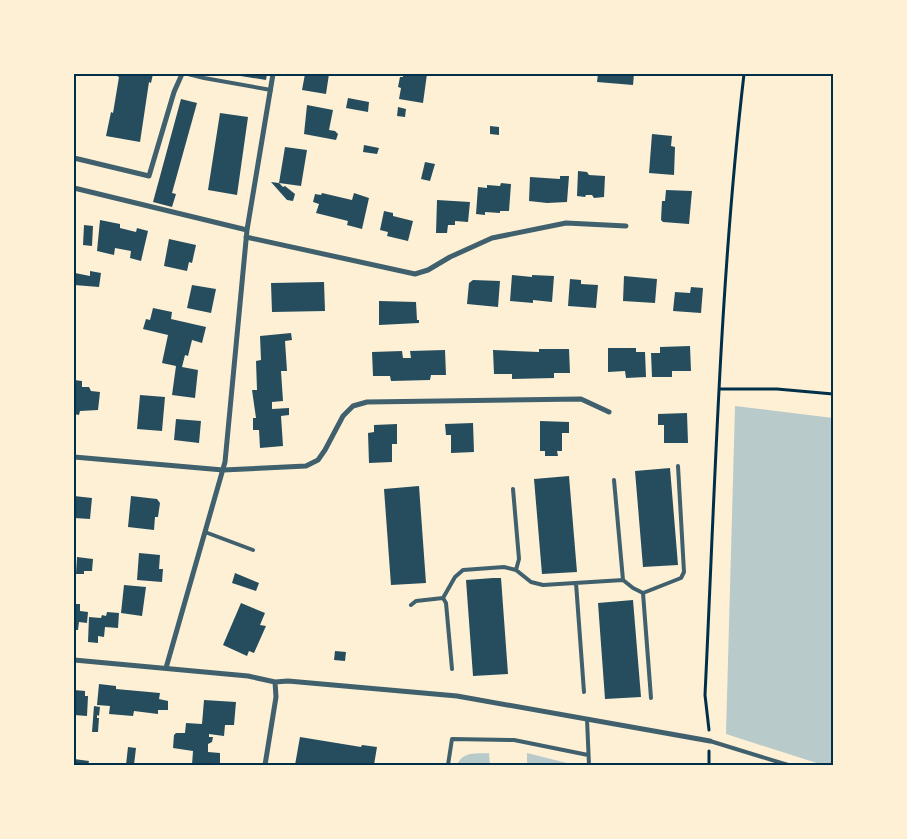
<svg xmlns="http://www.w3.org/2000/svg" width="907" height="839" viewBox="0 0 907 839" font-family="Poppins,sans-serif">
	<rect width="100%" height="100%" fill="#fdf0d5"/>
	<path fill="#b9caca" d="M735 406 833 418V765H823L726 734Z
		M489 753 490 765H457C463 751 475 754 489 753Z
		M527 753 571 764 574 765H527Z"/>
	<path fill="#264d5e" d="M118 74H153L151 83 149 82 140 142 106 136 111 112 113 113 119 77 117 76Z
		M228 74H267L266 80Z
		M305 74H329L326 94 302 90Z
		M403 74H427L423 103 399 99 401 88 398 87 400 77H403Z
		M598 74H634L633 85 597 82Z
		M348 98 369 102 368 112 346 108Z
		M181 99 197 103 172 193 176 194 172 207 153 202Z
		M307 105 333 110 329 130 335 131 338 134 336 140 304 134Z
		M398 107 406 109 405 117 397 116Z
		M220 113 248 117 237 195 208 190Z
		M490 126 499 127V135L490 134Z
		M652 134 672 136 671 146 675 147 674 175 649 173Z
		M364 145 379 148 377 154 363 152Z
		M285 147 307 150 301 186 279 183Z
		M425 162 435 164 430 181 421 179Z
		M578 171 587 172 589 175 605 176 604 197 594 198 592 195H586L585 197 577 196Z
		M560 176H569L567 202 547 203 529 201 530 177 560 179Z
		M271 182 279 183 283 187 285 186 295 194 293 201 287 200Z
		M501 183 511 184 509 211H500V213L485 212V215L476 214 478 187 487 188V185L500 186Z
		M666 190 692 191 689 224 663 222 661 220 662 201H665Z
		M322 193 352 200 354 193 369 198 362 229 347 225 348 221 316 213 319 204 313 202 315 194 321 195Z
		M437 200 470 202 468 222 455 221V225H448L447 233H436Z
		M384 211 393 213V216L413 221 408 241 387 236 388 232 380 230Z
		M100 220 120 224V228L136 232 137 228 148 231 141 261 130 258 131 251 115 248 114 255 97 251Z
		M84 225 93 226 92 246 83 245Z
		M169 239 196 245 192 263 189 262 187 271 164 266Z
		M90 271 101 273 99 287 74 285 75 273 90 276Z
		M512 275 532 277V275L554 276 552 302 533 300V303L510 301Z
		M624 276 657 279 655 303 623 301Z
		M570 279 581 280V284L598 285 596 308 568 306Z
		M473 280 500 281 498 307 467 304 469 283Z
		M324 282 325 311 272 312 271 283Z
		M192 285 216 289 211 313 187 308Z
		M691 287 703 288 701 313 673 311 675 292 690 293Z
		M379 301 416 302 417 320H419V323L379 325Z
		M153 308 172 312 171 319 206 327 202 343 192 340 188 356 185 355 182 367 198 370 195 398 172 395 176 366 162 363 168 335 143 329 146 319 150 320Z
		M291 333 292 340 285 341 287 371H281L283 401 272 402V409L289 408V415L281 416 283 446 260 448 259 430H253V418H256L252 390H257L256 361 261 360 260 336Z
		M690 346 691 371H672V377H652L651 353H660V347Z
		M608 348H636V352H645L646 377 626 378 625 371 608 372Z
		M539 349H569L570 373H554V378L512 379V374H494L493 350 539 352Z
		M445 350 446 375H431L430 380 391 381 390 376H373L372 352 402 351 403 358H411L410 351Z
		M74 380 82 381V387H89L91 391 100 392 98 410 80 411 79 415 74 414Z
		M140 395 165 397 162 431 137 429Z
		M687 413 688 443H664V425H658V414Z
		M176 419 201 421 199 443 174 440Z
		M540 421 569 422V433H562V451H557L558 456H545V451H540Z
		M473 423 474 452 451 453V435H446L445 424Z
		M397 424V444H392V462L369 463 368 433 374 432V425Z
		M670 468 678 565 643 567 635 471Z
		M569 476 577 572 542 574 534 479Z
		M419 486 426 583 391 585 384 489Z
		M74 496 92 498 90 519 74 518Z
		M131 496 157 499 160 503 158 517H155L154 530 128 527Z
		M139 553 160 555 159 569H163L162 582 137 580Z
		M77 557 93 559 92 571H84V574H76Z
		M235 573 259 583 256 591 232 583Z
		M493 578H501L508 674 473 676 466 580Z
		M124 585 146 587 142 616 121 613Z
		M633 600 641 697 605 699 598 603Z
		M241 603 265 613 260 625 266 626 254 653 249 651 247 656 223 645Z
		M74 604H80V611L88 612 87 623 79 622 78 630H74Z
		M107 612 119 613 118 628 105 627 104 637 98 636V643L88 642 89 617 101 618 102 615 106 616Z
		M335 651 346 652 345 661 334 660Z
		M99 684 116 686V689L160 693 159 699 168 701V710H158V714L134 711 133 716 109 714 110 706 97 705Z
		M74 690 85 691V696H88L87 716 74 715Z
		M204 700 236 702 234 725H225L224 736 209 734V737H213L212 742 208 744V752L220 753V765H192L193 751 173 748 174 735 176 733H185L186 723 202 724Z
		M94 706 100 707 99 716 97 715V718H99L98 732H92Z
		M300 737 361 747 362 745 377 747 374 765H295Z
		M128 747 136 748 134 765H126Z
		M74 759 89 761 88 765H74Z"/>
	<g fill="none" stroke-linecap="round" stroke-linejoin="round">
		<path stroke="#003049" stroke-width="3" d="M719 389H777L833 394
			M709 730 705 695C715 488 720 280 744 74
			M709 751V765"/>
		<path stroke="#3f606c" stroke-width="4" d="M188 74 204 78 271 90
			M614 480 623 580
			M513 489 519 559 516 570
			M205 532 253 550
			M576 583 584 692
			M643 593 651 698
			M443 598 446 603 452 669
			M411 605 416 601 443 598 455 577 463 570 504 567 516 570 531 582 543 585 623 580 633 588 643 593 681 578 684 572 678 466
			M587 719 589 765
			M710 741 788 765
			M448 765 452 739 514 740 588 755"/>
		<path stroke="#3f606c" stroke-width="5" d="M74 158 149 176 174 92 182 74
			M74 188 247 230
			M246 237 415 274 428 270 450 257 492 238 566 223 626 226
			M74 457 223 470 306 466 318 460 325 450 343 416 353 406 367 402 581 399 609 412
			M74 660 248 676 275 682 288 681 457 696 710 741
			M166 668 225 462 247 230 273 74
			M265 765 276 697 275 682"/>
	</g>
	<rect width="907" height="839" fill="none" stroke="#fdf0d5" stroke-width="150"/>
	<rect x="75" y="75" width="757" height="689" fill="none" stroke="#003049" stroke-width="2"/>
</svg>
